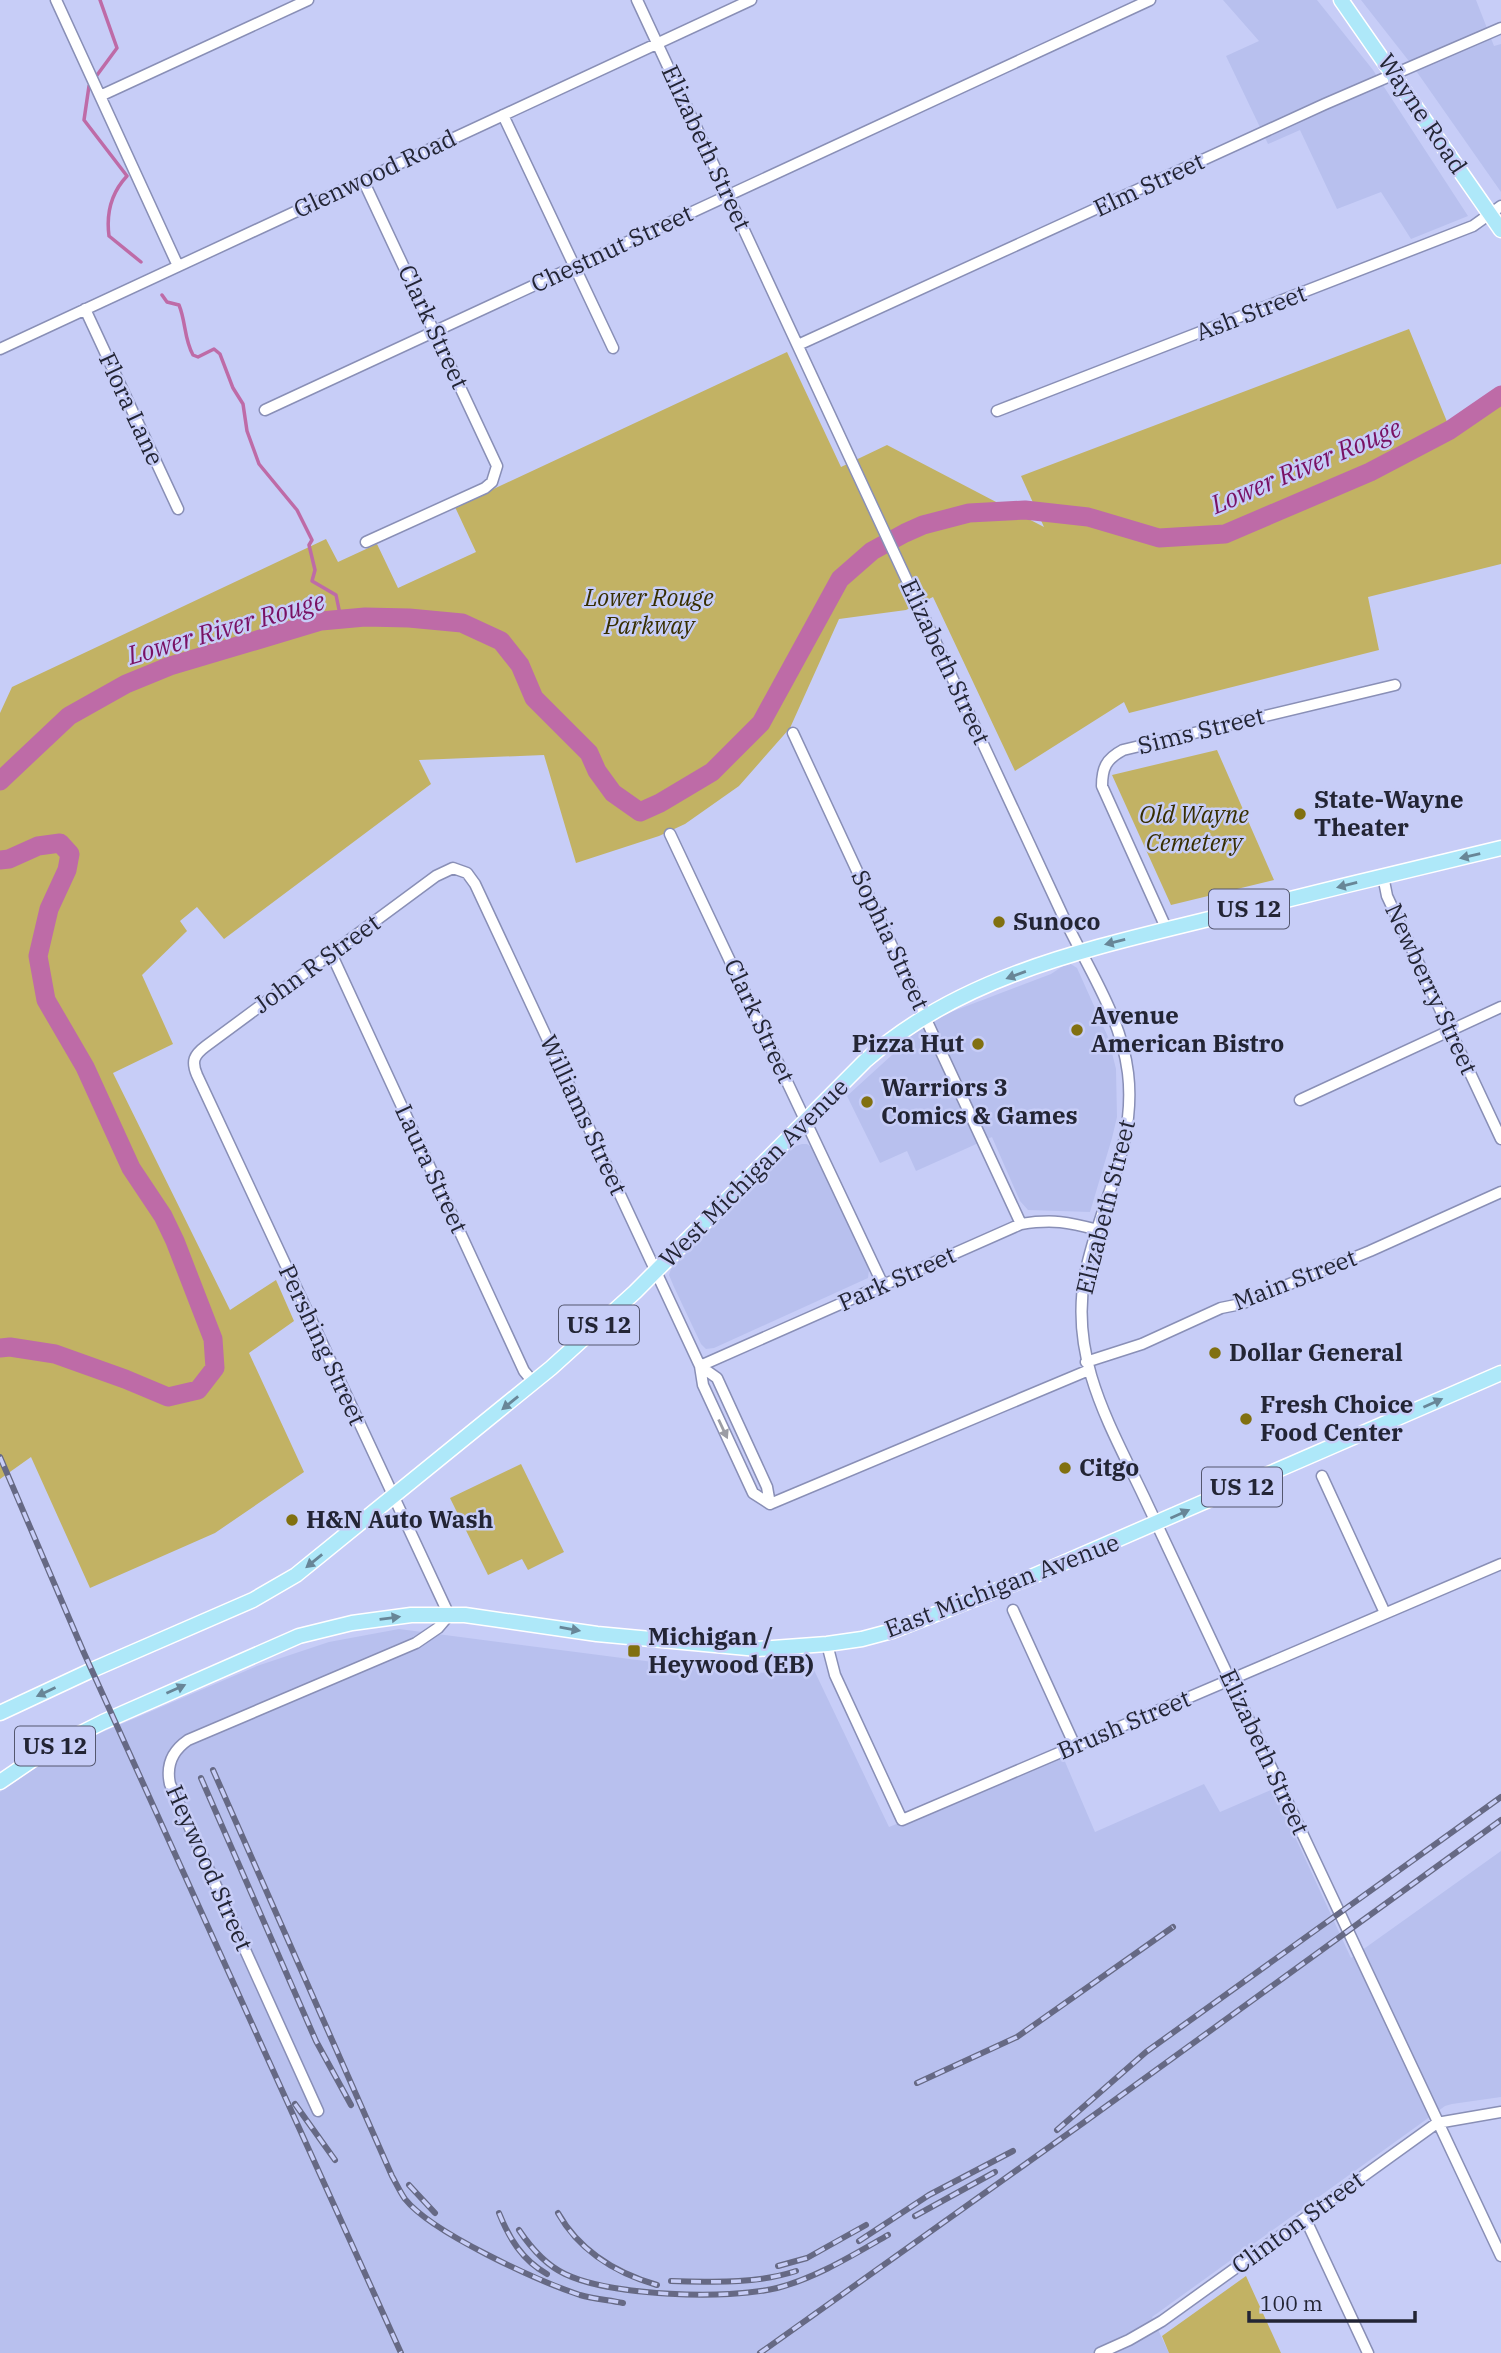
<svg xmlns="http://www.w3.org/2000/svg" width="1501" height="2353" viewBox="0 0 1501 2353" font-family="'IBM Plex Serif',serif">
	<rect width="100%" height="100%" fill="#c7cdf7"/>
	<path fill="#b8c0ee" d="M1223 0H1317L1373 70 1468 216 1411 239 1381 192 1337 209 1300 130 1268 144 1226 56 1259 41Z
		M1361 0H1476L1494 46 1501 44V192L1412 65Z
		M1071 964 1077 968 1108 1037 1116 1069 1117 1117 1112 1138 1090 1212 1028 1210 1020 1201 992 1137 916 1171 907 1151 880 1163 847 1096 904 1044 908 1037 943 1015 1051 974 1063 966Z
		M802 1144H807L814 1149 862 1251 869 1270 868 1278 714 1348 706 1349 701 1344 674 1287 669 1275 671 1269 785 1153 793 1147Z
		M399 1629 715 1670 770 1673 814 1670 889 1827 1063 1757 1095 1832 1204 1784 1220 1812 1273 1789 1351 1958 1501 1851V2097L1452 2104 1445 2106 1152 2317 1169 2353H0V1792L50 1758 84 1740 257 1666 329 1642Z"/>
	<path fill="#c2b264" d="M1409 329 1450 429 1501 395V564L1368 597 1379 650 1129 713 1124 702 1015 771 933 597 906 610 839 619 790 728 739 786 685 824 659 836 576 863 544 755 419 760 431 784 224 939 197 907 180 921 187 931 142 975 173 1044 113 1073 230 1310 276 1280 294 1321 249 1353 304 1472 215 1533 90 1588 31 1457 0 1479V713L12 687 326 539 338 562 377 544 398 588 476 552 455 507 787 352 841 467 887 445 1044 527 1021 476Z
		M1217 750 1274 880 1171 905 1112 775Z
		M521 1464 564 1552 528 1570 522 1559 488 1575 450 1498Z
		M1246 2276 1281 2353H1169L1162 2336Z"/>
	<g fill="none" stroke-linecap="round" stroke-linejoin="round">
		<path stroke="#be6ba7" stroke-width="3.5" d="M100 0 117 48 89 86 84 120 127 176C111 193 106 213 109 236L141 262
			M162 295 167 302 179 305C186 322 184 339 193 355L198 357 214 349 220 354 233 388 243 404 247 431 259 464 297 510 312 540 309 545 315 570 312 581 336 595 341 619"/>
		<path stroke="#be6ba7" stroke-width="19" d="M0 781 69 716 126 684 170 666 321 621 365 617 409 618 462 623 501 641 520 665 534 698 589 753 597 771 613 793 640 812 660 803 712 772 761 723 840 579 872 551 905 533 923 525 969 513 1025 510 1088 517 1159 538 1225 534 1370 472 1450 430 1501 395
			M0 860 9 859 38 846 60 843 70 854 67 870 49 909 38 956 46 1000 85 1067 131 1168 163 1216 175 1241 213 1339 215 1368 198 1390 168 1397 125 1379 55 1354 10 1347 0 1348"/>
		<g stroke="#898fb6" stroke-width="13">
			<path id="minor" d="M56 0 178 266
				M637 0 1063 916C1087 967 1121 1016 1128 1073 1137 1147 1098 1206 1085 1275 1069 1358 1110 1425 1144 1497L1501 2256
				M100 96 308 0
				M503 115 613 348
				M363 180 497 466 492 482 485 488 366 542
				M85 309 178 509
				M798 345 1325 104 1501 28
				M0 349 751 0
				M265 410 1150 0
				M997 411 1473 226 1501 206
				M793 733 1021 1224
				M670 834 883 1285
				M1383 876 1387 896 1501 1139
				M1167 930 1102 786C1102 768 1106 759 1123 750L1395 685
				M331 953 524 1371 534 1383
				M1300 1100 1501 1007
				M1086 1362 1142 1344 1221 1308 1241 1304 1370 1251 1501 1192
				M700 1366 1021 1224C1053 1219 1068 1222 1098 1230
				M700 1366 717 1378 767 1487 770 1504
				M1322 1476 1385 1613
				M770 1504 1089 1370
				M1013 1610 1075 1746
				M827 1644 835 1675 902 1820 1501 1564
				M318 2111 170 1784C166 1766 172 1751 188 1740L416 1643 438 1628 449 1615 197 1075C191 1061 194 1055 206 1046L436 876 453 868 467 873 475 884 700 1366 703 1385 753 1493 770 1504
				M1305 2218 1368 2353
				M1100 2353 1129 2340 1162 2321 1437 2123 1501 2112"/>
		</g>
		<g stroke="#fff" stroke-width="17">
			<path id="major" d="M1341 0 1501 230
				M0 1713 92 1670 253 1600 296 1575 551 1368 635 1292 865 1061C963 973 1097 947 1221 916 1314 893 1408 870 1501 848
				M0 1782 47 1750 103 1722 299 1636 352 1623 411 1615H465L597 1634 758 1649 827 1644 862 1639 892 1631 1031 1577 1501 1373"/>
		</g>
		<use href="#minor" stroke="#fff" stroke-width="10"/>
		<use href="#major" stroke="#aee8f9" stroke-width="14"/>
		<g stroke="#666984" stroke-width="6">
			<path id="rail" d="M0 1457 84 1653 401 2353
				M213 1770 392 2176C396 2183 400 2192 405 2199 432 2233 538 2281 580 2295 594 2299 609 2300 623 2303
				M201 1778 316 2041 351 2105
				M917 2083 1017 2037 1173 1927
				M295 2104 335 2160
				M1057 2130 1146 2052 1501 1797
				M409 2185 435 2213
				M499 2213C509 2238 522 2260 547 2274
				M558 2213C580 2252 616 2273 657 2285
				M915 2216 995 2172
				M519 2230C531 2248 546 2265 565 2274 611 2296 728 2300 777 2288 816 2278 853 2255 888 2235
				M859 2241 929 2195 1013 2151
				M778 2266 807 2258 866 2225
				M671 2281C714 2282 756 2284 796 2271
				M760 2353 1083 2123 1501 1820"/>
		</g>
		<use href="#rail" stroke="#c7cdf7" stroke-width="3.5" stroke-dasharray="10" stroke-linecap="butt"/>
	</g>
	<defs><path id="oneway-solid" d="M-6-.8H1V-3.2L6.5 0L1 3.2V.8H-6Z" transform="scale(1.75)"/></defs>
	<g fill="#688697">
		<use href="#oneway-solid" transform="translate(1470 856) rotate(167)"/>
		<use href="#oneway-solid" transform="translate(1347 885) rotate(166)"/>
		<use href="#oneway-solid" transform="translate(1115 942) rotate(166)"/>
		<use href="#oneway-solid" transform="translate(1016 975) rotate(160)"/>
		<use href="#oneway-solid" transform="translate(510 1403) rotate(141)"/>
		<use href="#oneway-solid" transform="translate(1433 1403) rotate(-24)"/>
		<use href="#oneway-solid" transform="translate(1180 1514) rotate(-24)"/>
		<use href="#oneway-solid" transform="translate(314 1561) rotate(141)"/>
		<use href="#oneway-solid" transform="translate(390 1618) rotate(-7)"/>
		<use href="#oneway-solid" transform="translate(570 1629) rotate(10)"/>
		<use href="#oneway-solid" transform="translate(176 1689) rotate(-24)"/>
		<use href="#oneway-solid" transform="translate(46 1692) rotate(155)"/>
	</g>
	<use fill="#9c9da4" href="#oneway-solid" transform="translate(723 1429) rotate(65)"/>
	<g fill="#817010" stroke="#c7cdf7" stroke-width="2.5">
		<circle cx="1300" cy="814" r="7"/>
		<circle cx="999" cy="922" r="7"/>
		<circle cx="1077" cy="1030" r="7"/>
		<circle cx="978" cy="1044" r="7"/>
		<circle cx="867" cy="1102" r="7"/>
		<circle cx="1215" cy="1353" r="7"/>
		<circle cx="1246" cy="1419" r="7"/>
		<circle cx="1065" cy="1468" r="7"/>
		<circle cx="292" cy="1520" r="7"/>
		<rect x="627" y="1644" width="14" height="14" rx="3.5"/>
	</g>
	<g text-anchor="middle" stroke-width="5" stroke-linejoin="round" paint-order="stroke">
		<g fill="#c7cdf7" stroke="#54576f" stroke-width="2">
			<rect x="1209" y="889.5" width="80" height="39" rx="5"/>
			<rect x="559" y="1305.5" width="80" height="39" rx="5"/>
			<rect x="1202" y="1467.5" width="80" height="39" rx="5"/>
			<rect x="15" y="1726.5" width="80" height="39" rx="5"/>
		</g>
		<g font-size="23" font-weight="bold" fill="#232535">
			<text x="1249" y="917">US 12</text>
			<text x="599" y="1333">US 12</text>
			<text x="1242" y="1495">US 12</text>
			<text x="55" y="1754">US 12</text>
		</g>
		<g font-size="24" fill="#232535" stroke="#c7cdf7">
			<text transform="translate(1422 114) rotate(56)" y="8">Wayne Road</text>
			<text transform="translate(706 148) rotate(65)" y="8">Elizabeth Street</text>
			<text transform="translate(375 174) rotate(-25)" y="8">Glenwood Road</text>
			<text transform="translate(1149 185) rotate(-25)" y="8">Elm Street</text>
			<text transform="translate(612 249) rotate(-25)" y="8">Chestnut Street</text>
			<text transform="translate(1251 313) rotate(-21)" y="8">Ash Street</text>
			<text transform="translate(433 327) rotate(65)" y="8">Clark Street</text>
			<text transform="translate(131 409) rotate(65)" y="8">Flora Lane</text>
			<text transform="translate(945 662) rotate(65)" y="8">Elizabeth Street</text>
			<text transform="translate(1201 731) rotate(-14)" y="8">Sims Street</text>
			<text transform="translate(890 940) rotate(65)" y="8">Sophia Street</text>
			<text transform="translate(317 964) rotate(-36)" y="8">John R Street</text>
			<text transform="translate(1431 989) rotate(65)" y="8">Newberry Street</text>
			<text transform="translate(759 1021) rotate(65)" y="8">Clark Street</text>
			<text transform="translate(583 1115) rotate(65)" y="8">Williams Street</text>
			<text transform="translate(431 1169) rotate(65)" y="8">Laura Street</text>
			<text transform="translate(754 1173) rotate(-45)" y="8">West Michigan Avenue</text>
			<text transform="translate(1106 1207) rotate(-76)" y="8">Elizabeth Street</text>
			<text transform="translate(897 1279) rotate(-24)" y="8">Park Street</text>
			<text transform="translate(1295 1280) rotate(-21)" y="8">Main Street</text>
			<text transform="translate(322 1345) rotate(65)" y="8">Pershing Street</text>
			<text transform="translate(1002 1586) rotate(-21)" y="8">East Michigan Avenue</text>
			<text transform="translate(1124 1725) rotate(-23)" y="8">Brush Street</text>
			<text transform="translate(1264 1752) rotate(65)" y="8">Elizabeth Street</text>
			<text transform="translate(209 1868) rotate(66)" y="8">Heywood Street</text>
			<text transform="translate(1298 2223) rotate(-36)" y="8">Clinton Street</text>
		</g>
		<g font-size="24" font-style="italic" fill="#372e00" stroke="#c7cdf7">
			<text x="649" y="606">Lower Rouge<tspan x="649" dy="28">Parkway</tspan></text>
			<text x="1194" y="823">Old Wayne<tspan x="1194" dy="28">Cemetery</tspan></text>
		</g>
		<g font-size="24" font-weight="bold" fill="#232535" stroke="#c7cdf7" text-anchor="start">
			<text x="1314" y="808">State-Wayne<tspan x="1314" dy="28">Theater</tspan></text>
			<text x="1013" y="930">Sunoco</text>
			<text x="1091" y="1024">Avenue<tspan x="1091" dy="28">American Bistro</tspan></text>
			<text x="964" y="1052" text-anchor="end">Pizza Hut</text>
			<text x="881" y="1096">Warriors 3<tspan x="881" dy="28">Comics &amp; Games</tspan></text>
			<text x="1229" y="1361">Dollar General</text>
			<text x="1260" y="1413">Fresh Choice<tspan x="1260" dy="28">Food Center</tspan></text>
			<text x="1079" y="1476">Citgo</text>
			<text x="306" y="1528">H&amp;N Auto Wash</text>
			<text x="648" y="1645">Michigan /<tspan x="648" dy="28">Heywood (EB)</tspan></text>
		</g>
		<g font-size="26" font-style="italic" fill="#791164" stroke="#c7cdf7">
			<text transform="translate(1306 466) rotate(-23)" y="9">Lower River Rouge</text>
			<text transform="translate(226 628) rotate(-16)" y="9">Lower River Rouge</text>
		</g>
	</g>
	<path d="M1249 2311v10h166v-10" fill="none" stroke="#232535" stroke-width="3.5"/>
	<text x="1260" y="2311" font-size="21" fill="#232535" stroke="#c7cdf7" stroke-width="5" paint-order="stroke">100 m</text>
</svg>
